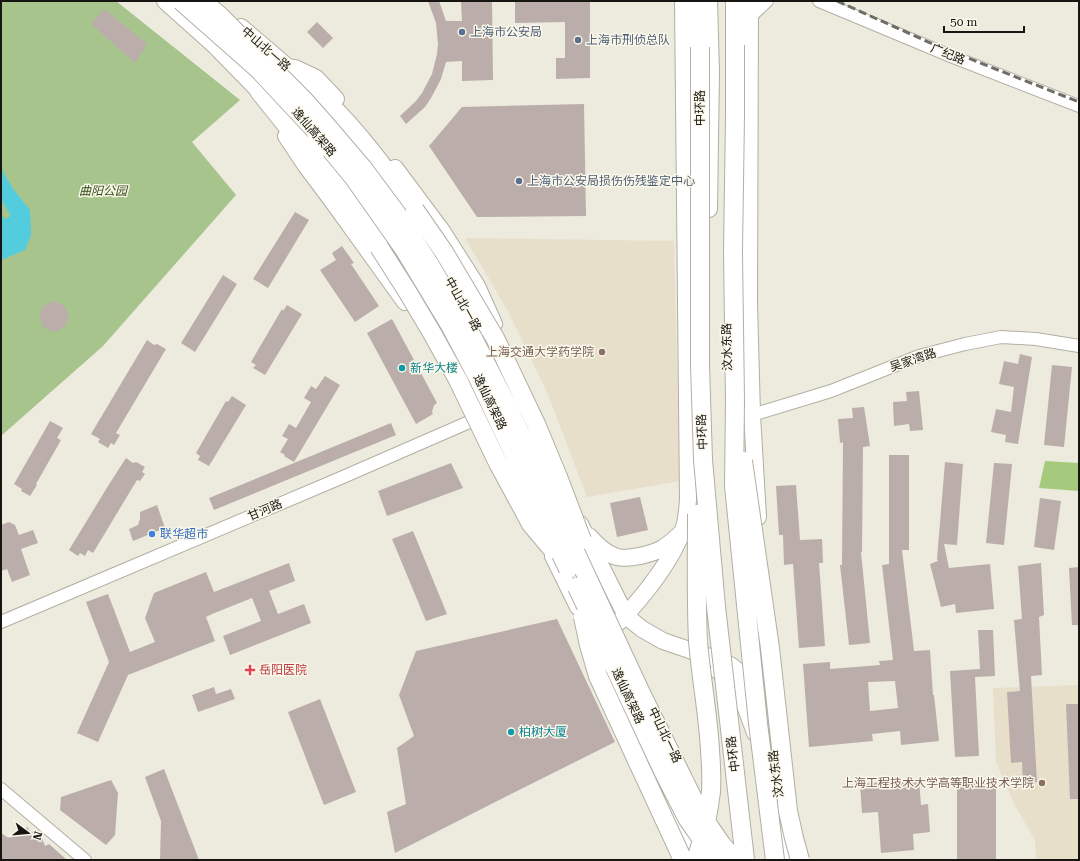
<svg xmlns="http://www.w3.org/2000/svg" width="1080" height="861" viewBox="0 0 1080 861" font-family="'Roboto Serif','Noto Sans SC',serif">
	<rect width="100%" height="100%" fill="#edeade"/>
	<path fill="#e8dfca" d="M465 238 674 241 680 481 587 497 547 392 509 313Z
		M1079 685V860H1036L1035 840 1014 804 996 762 993 688Z"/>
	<path fill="#a8c48d" d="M1 1H116L240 100 192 142 236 195 103 346 1 436Z"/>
	<path fill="#a5ca7e" d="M1045 461 1079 463V491L1039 488Z"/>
	<path fill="#53ccde" d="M1 168 13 189 30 210 31 235 25 250 1 260V214L5 219 11 216 1 200Z"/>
	<path fill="#bbaeaa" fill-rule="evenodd" d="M428 1H439L446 21H462L461 1H492L493 80 462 81V61L446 62 441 79 431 98 425 107 406 124 400 116 416 101 422 93 432 74 437 54 438 44 436 23Z
		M515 1H590V78L556 79V58H565V22L515 23Z
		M104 9 147 44 135 63 91 24Z
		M317 22 333 38 323 48 307 32Z
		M584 104 586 216 477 217 429 146 462 107Z
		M295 212 309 220 268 288 253 279Z
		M342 246 354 263 351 264 379 306 355 322 320 270 336 260 332 253Z
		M223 275 237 284 195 352 181 343Z
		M54 301 64 305 69 315 65 327 55 332 44 328 39 317 42 307Z
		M287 305 302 314 265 375 253 368 256 365 251 362 282 309 283 311Z
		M392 319 437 403 434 405 432 412 433 414 416 424 367 333Z
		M147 340 154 345 157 344 166 349 116 433 120 435 114 445 111 443 108 448 98 442 100 439 91 434Z
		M1020 354 1032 357 1018 444 1005 442 1006 435 991 432 996 409 1011 412 1014 387 999 384 1004 361 1018 364Z
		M1052 365 1072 367 1064 447 1044 445Z
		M325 376 340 385 294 462 284 456 285 455 280 452 288 439 282 436 289 424 296 428 311 402 304 398 311 386 316 389Z
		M919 391 923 430 910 431 909 424 894 426 893 402 907 401 906 392Z
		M232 396 246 405 209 466 198 460 200 456 196 453 226 401 228 402Z
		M864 407 870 446 863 447 862 552H861L870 643 849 645 840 565H842L843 442 840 443 838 419 853 418 852 408Z
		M50 421 63 428 57 438 61 440 36 484 37 485 30 496 21 491 22 489 14 484Z
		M391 423 396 435 214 510 209 498Z
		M889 455H909V550H902L914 651 930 650 933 695H934L939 741 901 745 900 731 872 734 873 741 809 747 803 664 830 662V669L880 665 879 661 893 660 882 565 889 564ZM895 681 898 708 870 711 868 682Z
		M126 458 133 463 136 462 145 467 142 472 145 474 140 481 137 480 93 553 88 550 85 556 80 553 78 556 69 550 108 486Z
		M945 462 963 464 957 545 944 544 949 568 990 564 994 609 956 613 955 604 941 607 930 564 938 561 937 559Z
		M451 463 463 488 387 516 378 491Z
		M994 463 1012 464 1004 545 986 543Z
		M796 485 800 540 822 539 823 563H819L825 646 799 648 793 564 784 565 783 535H779L776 486Z
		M640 497 648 530 617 537 610 503Z
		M1040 498 1061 501 1054 550 1034 547Z
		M157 505 165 528 133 541 129 529 138 525 140 519V512Z
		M9 522 15 525 19 535 33 530 38 543 21 549 30 575 12 582 7 569 1 571V525Z
		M413 531 447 614 426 621 392 539Z
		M289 563 295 581 269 591 278 614 304 604 311 623 230 655 223 636 261 621 252 598 212 614 206 617 215 641 128 675 98 742 77 733 109 662 86 602 108 594 130 652 155 642 145 618 154 593 206 572 214 592Z
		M1041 563 1044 615 1039 617 1042 675 1031 676 1037 782 1023 783 1022 762 1011 763 1007 692 1020 691 1014 620 1022 619 1018 566Z
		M1079 567V625H1072L1069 568Z
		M557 619 615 742 511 794 395 853 387 812 406 804 397 748 414 736 399 695 416 651Z
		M978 630H993L995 676 975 677 979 756 955 757 950 671 980 669Z
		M214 687 216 694 231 689 235 699 198 712 192 695Z
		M320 699 356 792 324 805 288 712Z
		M1066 704H1079V799H1070Z
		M164 769 199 860H160L161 821 145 777Z
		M919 779 921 805 928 804 930 832 913 834 914 850 881 853 878 812 862 813 860 784Z
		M111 780 118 793 115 835 106 845 60 810 61 797Z
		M957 780H996V860H957Z
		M28 827 30 833 37 830 39 831 45 846 49 844 67 860H1V833L7 837Z"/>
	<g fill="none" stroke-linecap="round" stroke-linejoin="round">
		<g stroke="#b1afa3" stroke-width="14">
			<path id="minor" d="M819 1 953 57 1079 106
				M750 17 767 1
				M752 415 831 391 919 356 965 344 1001 337 1036 339 1079 346
				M1 622 336 480 483 416
				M1 789 85 860"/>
		</g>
		<g stroke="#b1afa3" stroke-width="18">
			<path id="major" d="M165 1 213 44 259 91 302 129 338 170 372 220 396 252
				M709 1 711 72 709 209
				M750 1 749 303 752 415 758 517
				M241 27 289 68 297 77
				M295 68 316 78 336 99
				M286 136 306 166 333 202 405 302
				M395 168 442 231 477 286 494 324
				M429 249 443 269 463 304
				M478 330 509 384
				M580 524 626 616 642 629 663 641 710 657 730 665 738 671 746 682 751 699
				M589 536C596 544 606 554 617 557 629 560 652 554 663 548 669 544 675 539 680 534
				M553 556 578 607
				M619 622C643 597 673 560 684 527 687 518 687 509 688 500L683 1
				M756 647 767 688
				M718 671 731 679 744 703 755 733
				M763 730 775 764
				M664 788 670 824
				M781 809 787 860
				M683 825 687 860"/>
		</g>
		<g stroke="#b1afa3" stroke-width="20">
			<path id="highway" d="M699 1 700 47
				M735 1V45
				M289 68C302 79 316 90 328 103 361 135 388 173 415 210
				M259 91 320 167 371 235 379 247"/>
		</g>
		<use href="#minor" stroke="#fff" stroke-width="12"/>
		<use href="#major" stroke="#fff" stroke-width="16"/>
		<use href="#highway" stroke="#fff" stroke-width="18"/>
		<path stroke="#6f6d66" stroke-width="3" stroke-dasharray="8 4" stroke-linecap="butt" d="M837 1 935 45 1079 102"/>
		<g stroke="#b1afa3" stroke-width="20" stroke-linecap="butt">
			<path id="highway-bridge" d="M181 1 258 69 315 130
				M202 1 219 15 303 99 326 125 362 167 397 214 430 265 473 338 508 407 640 691 700 813 722 845 735 860
				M735 45V116L733 252 735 401 734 486 758 723 775 860
				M700 47V365L703 460 716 607 745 860
				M331 150 354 178 404 249 450 325 478 378 568 569
				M415 210 444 252 495 338 536 424 558 477 582 540
				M379 247 407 291 432 333 458 380 498 463 531 524 552 549
				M743 461 770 648 788 811 794 838 800 860
				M577 587 664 773 687 818 716 860
				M583 617 589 645 598 676 683 860
				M696 860C703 839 708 815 711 792 712 778 711 764 710 750 708 713 701 678 698 641 696 599 697 557 697 514"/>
		</g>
		<use href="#highway-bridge" stroke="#fff" stroke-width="18"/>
	</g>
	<g fill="#5c6f8a" stroke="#faf8eb" stroke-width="1.5">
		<circle cx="462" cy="32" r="4"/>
		<circle cx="578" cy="40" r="4"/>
		<circle cx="519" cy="181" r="4"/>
	</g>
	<g fill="#8d6e63" stroke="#faf8eb" stroke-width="1.5">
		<circle cx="602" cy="352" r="4"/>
		<circle cx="1042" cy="783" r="4"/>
	</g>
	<g fill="#0f9aa8" stroke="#faf8eb" stroke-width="1.5">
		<circle cx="402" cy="368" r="4"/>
		<circle cx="511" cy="732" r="4"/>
	</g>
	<circle fill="#3f7fe0" stroke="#faf8eb" stroke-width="1.5" cx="152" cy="534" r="4"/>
	<path fill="#e0444e" stroke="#faf8eb" stroke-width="1.5" d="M248 664h4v4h4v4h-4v4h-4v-4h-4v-4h4z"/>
	<g text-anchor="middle" stroke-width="3" stroke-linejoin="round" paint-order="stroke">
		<g font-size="12" fill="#4e5e75" stroke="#faf8eb" text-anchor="start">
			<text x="470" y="36">上海市公安局</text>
			<text x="586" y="44">上海市刑侦总队</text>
			<text x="527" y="185">上海市公安局损伤伤残鉴定中心</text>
		</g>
		<g font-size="12" fill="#161511" stroke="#faf8eb">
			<text transform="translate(266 49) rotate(41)" y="4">中山北一路</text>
			<text transform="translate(948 54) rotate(22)" y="4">广纪路</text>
			<text transform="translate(700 108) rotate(-90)" y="4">中环路</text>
			<text transform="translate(314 132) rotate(49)" y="4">逸仙高架路</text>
			<text transform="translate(463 304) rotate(60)" y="4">中山北一路</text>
			<text transform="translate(727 347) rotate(-91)" y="4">汶水东路</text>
			<text transform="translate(913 360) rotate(-19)" y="4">吴家湾路</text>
			<text transform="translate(490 402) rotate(64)" y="4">逸仙高架路</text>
			<text transform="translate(702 432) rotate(-92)" y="4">中环路</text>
			<text transform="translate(265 510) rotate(-23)" y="4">甘河路</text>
			<text transform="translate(628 696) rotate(65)" y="4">逸仙高架路</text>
			<text transform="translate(665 735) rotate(64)" y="4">中山北一路</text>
			<text transform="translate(733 754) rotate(-97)" y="4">中环路</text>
			<text transform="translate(776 774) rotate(-97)" y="4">汶水东路</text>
		</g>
		<g font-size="12" font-style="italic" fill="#354d18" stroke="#faf8eb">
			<text x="103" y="195">曲阳公园</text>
		</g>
		<g font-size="12" fill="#785e54" stroke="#faf8eb" text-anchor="end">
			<text x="594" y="356">上海交通大学药学院</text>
			<text x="1034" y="787">上海工程技术大学高等职业技术学院</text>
		</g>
		<g font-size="12" fill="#0d838f" stroke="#faf8eb" text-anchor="start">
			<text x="410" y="372">新华大楼</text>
			<text x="519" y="736">柏树大厦</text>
		</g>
		<g font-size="12" fill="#366cbe" stroke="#faf8eb" text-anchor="start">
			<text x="160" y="538">联华超市</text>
		</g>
		<g font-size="12" fill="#be3a42" stroke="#faf8eb" text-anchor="start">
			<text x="259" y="674">岳阳医院</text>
		</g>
	</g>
	<rect width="1080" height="861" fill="none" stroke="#161511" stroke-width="4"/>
	<g transform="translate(28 833) rotate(106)" stroke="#faf8eb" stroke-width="3" paint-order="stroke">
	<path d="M0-3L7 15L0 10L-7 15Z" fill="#161511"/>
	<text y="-6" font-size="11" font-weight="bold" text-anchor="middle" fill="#161511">N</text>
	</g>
	<path d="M944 26v6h80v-6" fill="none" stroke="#161511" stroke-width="2"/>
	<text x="950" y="26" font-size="12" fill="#161511" stroke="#faf8eb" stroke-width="3" paint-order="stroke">50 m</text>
</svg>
